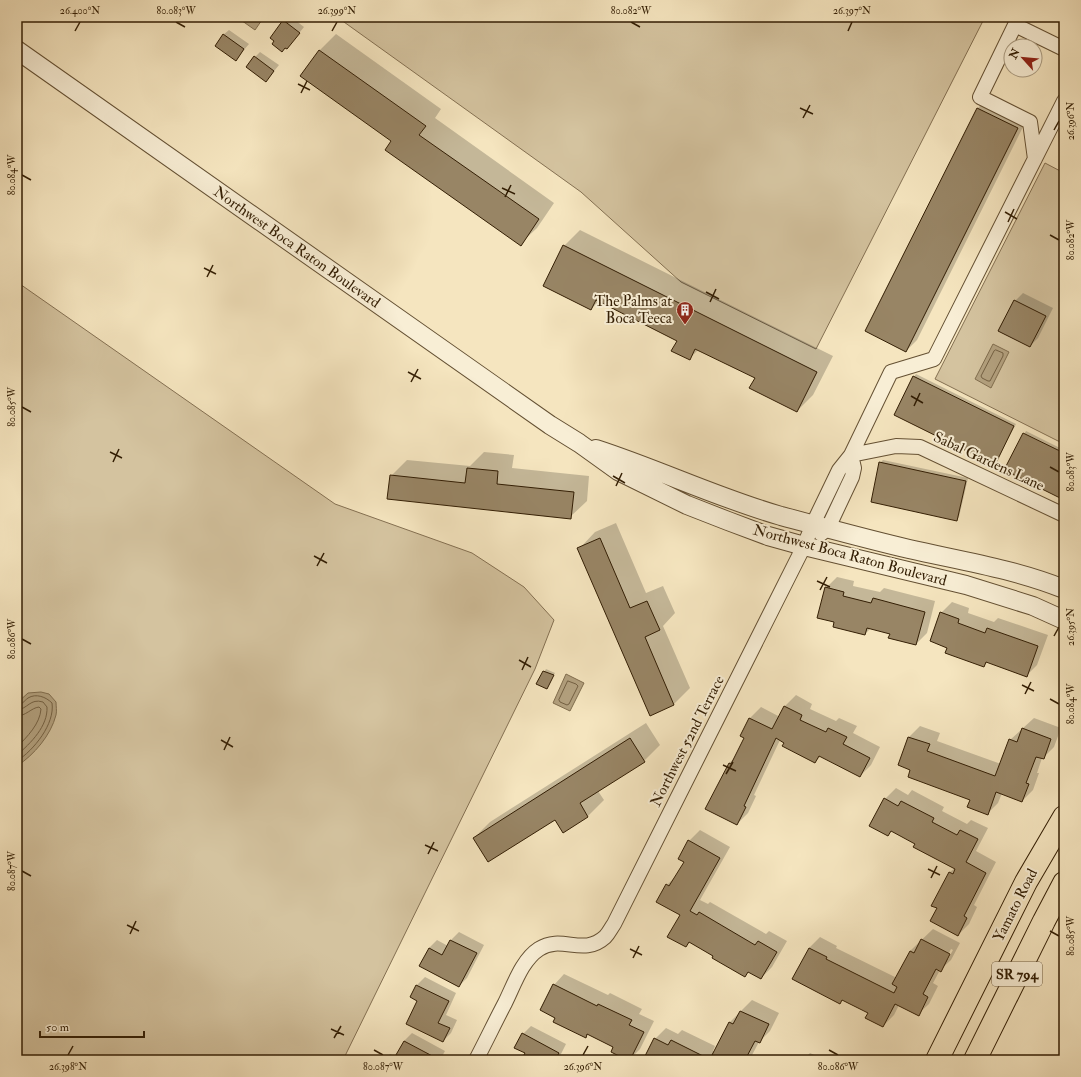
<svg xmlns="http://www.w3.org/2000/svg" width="1081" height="1077" viewBox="0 0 1081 1077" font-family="'IM FELL Double Pica',serif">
	<rect width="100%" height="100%" fill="#f5e5bf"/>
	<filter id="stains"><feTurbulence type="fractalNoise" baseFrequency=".005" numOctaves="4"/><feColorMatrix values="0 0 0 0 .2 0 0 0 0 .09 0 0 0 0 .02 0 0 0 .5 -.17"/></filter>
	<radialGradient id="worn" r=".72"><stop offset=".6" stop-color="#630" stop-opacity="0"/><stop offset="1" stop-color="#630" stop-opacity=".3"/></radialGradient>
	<path fill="#d4c39f" stroke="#847052" d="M337 17H985L816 349 681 282 581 192Z
		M1045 163 1064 173V444L935 379Z
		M17 282 335 504 472 553 524 587 554 620 535 669 343 1060H17Z"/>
	<path fill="#b3a17f" stroke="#806d4e" d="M239 17H264L255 30 238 18Z
		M993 344 1009 352 991 388 975 379Z
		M566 674 584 683 570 711 553 703Z
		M41 692 49 694 56 702C56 706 57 711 56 715 51 735 34 755 17 766V703L28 693Z"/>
	<path fill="#0003" fill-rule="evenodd" d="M198 17H207L203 21Z
		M287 17H291L304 27 287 48 284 21Z
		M229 30 249 44 236 59 223 35Z
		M336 34 441 109 435 118 554 203 537 228 520 244 392 141 319 51Z
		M260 52 279 65 266 81 255 57Z
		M988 97 1028 117 917 340 906 351 866 331 978 108Z
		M580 230 833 356 813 395 797 411 756 378 699 349 689 359 678 340 599 301 591 309 564 246Z
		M1023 293 1053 308 1038 338 1030 346 1015 301Z
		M916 374 1016 424 995 464 914 377Z
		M1026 431 1064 450V499L1005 469Z
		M484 452 514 455 512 468 589 476 587 501 570 517 391 476 407 460 470 466Z
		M883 460 968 478 959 517 957 520 880 463Z
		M616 523 646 593 663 586 675 613 663 626 690 688 674 704 651 714 579 549 595 532Z
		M837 577 854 581 853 586 880 592 884 588 935 601 927 633 916 644 891 633 871 628 865 634 835 622 826 588Z
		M952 602 969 608 968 613 994 622 998 618 1048 635 1037 665 1027 675 988 662 984 665 948 647 941 613Z
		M546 669 555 673 547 688 538 684Z
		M796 695 812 704 810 709 836 721 839 718 857 726 853 733 880 747 871 765 860 776 821 756 815 762 780 740 754 795 756 796 748 813 737 824 729 763 737 756 746 738 741 736 750 718 761 707 780 717 785 706Z
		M1034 718 1061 728 1054 747 1043 758H1042L1037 773H1039L1033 790 1022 801 1002 793 998 803 987 814 971 799 912 769 899 765 909 737 920 726 940 733 937 741 1001 764 1010 740Z
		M646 723 660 745 644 761 598 791 604 800 588 816 563 831 555 819 474 838 490 822Z
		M896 788 908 795 912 790 944 807 942 811 967 824 971 820 988 828 976 851 996 862 974 905 977 907 969 924 958 935 938 908 933 905 950 872 955 868 917 843 892 830 888 835 885 799Z
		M700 830 730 847 700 900 708 904 710 902 766 934 769 931 787 941 772 967 761 978 749 971 745 976 690 942 686 946 681 915 667 885 678 874 685 861 689 841Z
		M933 929 960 943 951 960 940 970 933 983 938 986 929 1004 918 1014 899 1005 894 1015 883 1026 869 1013 843 999 840 1002 809 948 820 937 837 946 836 948 897 978 910 951ZM951 949 953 950 948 959H946Z
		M459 932 484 945 467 978 459 986 429 948 437 940 448 946 451 940Z
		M564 974 608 995 610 993 642 1009 639 1014 654 1021 640 1049 629 1060 615 1046 588 1034 586 1037 556 1017 554 985Z
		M425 977 456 993 446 1015 457 1020 451 1033 443 1041 419 1000 411 997 417 985Z
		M752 1000 779 1013 770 1031 759 1042 752 1055 756 1057 755 1060H645L655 1039 666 1028 678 1034 682 1030 715 1046 713 1051 715 1052 729 1023Z
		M531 1026 566 1044 558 1060H522L526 1053 523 1034Z
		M412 1033 445 1051 440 1060H384L390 1054 396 1057 404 1041Z
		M810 1053 825 1060H803Z"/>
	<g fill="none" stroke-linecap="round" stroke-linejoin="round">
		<path stroke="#736042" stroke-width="1" d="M996 350 1003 353V356L990 381H988L982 378 981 376 994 351Z
			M568 681 576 684 578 686 569 704 567 705 560 702 559 700Z
			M17 705C22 705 24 701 28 698 36 693 46 697 52 703 55 724 34 750 17 761
			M17 710C28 709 30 698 43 702L47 707C48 726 31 743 17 755
			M17 716C26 716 31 708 39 707L41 709C40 724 27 737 17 747"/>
	</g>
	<path fill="#988565" stroke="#331e04" d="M283 20 300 33 287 49 285 48 282 52 272 44 274 41 270 38Z
		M223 34 244 49 236 61 215 46Z
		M319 50 426 126 419 135 539 219 521 246 385 150 391 141 300 76Z
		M254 56 274 71 266 82 246 67Z
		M977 108 1018 128 906 352 865 331Z
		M563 245 817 372 797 412 749 388 755 378 695 349 690 360 671 351 677 341 596 300 591 310 543 286Z
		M1014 300 1046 316 1030 347 998 331Z
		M913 376 1014 426 995 465 894 415Z
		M1023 433 1064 453V500L1004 470Z
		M879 462 966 481 957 521 871 502Z
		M467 468 498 471 497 484 574 492 571 519 387 499 390 475 465 483Z
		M600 538 630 608 647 601 660 630 645 637 674 705 650 716 577 548Z
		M825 587 844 592 843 596 871 603 873 598 925 612 916 645 888 638 890 634 867 628 865 635 833 627 834 622 817 618Z
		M940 612 959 619 958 623 985 633 987 628 1038 646 1027 677 986 662 984 667 945 653 947 648 930 641Z
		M543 671 554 675 547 689 536 684Z
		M784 706 802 715 800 720 826 732 828 728 847 737 843 744 870 758 860 777 819 756 815 763 782 746 784 743 776 738 744 806 746 807 737 825 705 809 729 763 731 764 744 738 740 736 749 718 772 729Z
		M1022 728 1051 739 1044 759 1036 757 1026 783 1029 784 1022 802 996 792 988 815 967 807 970 800 908 777 910 770 898 765 908 737 930 744 927 751 995 776 1009 739 1017 742Z
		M630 738 645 762 580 803 588 817 563 833 555 820 488 862 473 838Z
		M884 798 898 806 901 801 934 818 932 822 957 835 960 830 978 839 966 862 986 873 964 916 967 918 958 936 930 921 937 908 931 906 949 872 953 874 955 869 913 847 915 844 891 831 888 836 869 826Z
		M688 840 720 858 690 911 697 915 699 912 755 945 758 941 777 952 761 979 748 972 745 977 712 958 713 956 689 942 686 947 667 937 680 915 656 902 666 884 669 886 684 862 678 859Z
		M921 939 950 954 941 972 936 969 923 994 928 997 919 1016 895 1004 883 1027 865 1018 868 1013 842 1000 840 1004 792 979 809 948 827 957 826 959 894 993 897 987 892 984 910 951 914 953Z
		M450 940 477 953 459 987 419 966 429 948 442 955Z
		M553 984 597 1006 598 1004 632 1020 629 1025 644 1032 630 1060H627L611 1052 613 1047 587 1034 586 1038 553 1022 555 1018 540 1010Z
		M416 985 449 1001 438 1023 450 1028 443 1042 406 1024 417 1001 410 997Z
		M740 1011 769 1024 760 1043 755 1041 745 1060H714L716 1057 712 1055 729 1022 733 1024Z
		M522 1033 559 1053 555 1060H521L525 1053 514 1048Z
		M654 1038 668 1045 671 1040 705 1057 704 1060H643Z
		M404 1041 438 1059 437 1060H393Z"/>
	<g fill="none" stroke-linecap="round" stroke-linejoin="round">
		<g stroke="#645033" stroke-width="16">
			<path id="minor" d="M1035 159 1030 122 980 97 1015 25 1064 49
				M851 455 891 372 934 359 1064 101
				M821 534 828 528 852 477 854 468 851 455
				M476 1060C486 1041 495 1022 505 1003 514 985 522 960 539 949 562 934 583 957 605 937 609 933 611 928 614 924L804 546 813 524 839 470 851 455 896 446 920 447 1064 515"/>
		</g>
		<g stroke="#645033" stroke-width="20">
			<path id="tertiary" d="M17 50 550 425 579 443 618 471 687 505 728 521 768 536 804 546 966 585 1033 606 1064 620
				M596 449C658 469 718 498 781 516 823 527 866 539 909 549 962 561 1014 569 1064 589"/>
		</g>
		<g stroke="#331e04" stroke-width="24">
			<path id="primary" d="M937 1060 1026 882 1064 817
				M975 1060 1044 921 1064 883"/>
		</g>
		<use href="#minor" stroke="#f8eed5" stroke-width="14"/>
		<use href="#tertiary" stroke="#f8eed5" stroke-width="18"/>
		<use href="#primary" stroke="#f5e5bf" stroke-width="22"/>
	</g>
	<path fill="none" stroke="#331e04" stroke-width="1.5" d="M176 22 185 27M631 22 640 27M75 31 80 22M332 31 337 22M848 31 852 22M298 84 310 90M301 93 307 81M800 108 813 114M803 118 810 105M1054 130 1059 121M22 175 31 180M502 188 515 194M505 197 511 185M1005 212 1017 219M1008 222 1014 209M1050 235 1059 240M204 268 216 274M207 277 213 265M706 292 719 299M710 302 716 289M408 372 421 379M411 382 418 369M911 396 923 403M914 406 920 393M22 407 31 412M110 452 122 458M113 462 119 449M1050 467 1059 472M613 476 625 483M616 486 622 473M314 556 327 563M317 566 324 553M817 581 830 587M820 590 827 577M1054 636 1059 627M22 639 31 644M519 660 531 667M522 670 528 657M1022 685 1034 691M1025 694 1031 682M1050 699 1059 704M221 740 233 747M224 750 230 737M723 765 736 771M726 774 733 762M425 845 438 851M428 854 434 842M928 869 940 875M22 871 31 876M931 878 937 866M127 925 139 931M1050 931 1059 936M130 934 136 921M630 949 642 955M633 958 639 946M331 1029 344 1035M334 1038 341 1026M374 1050 383 1055M829 1050 838 1055M68 1055 73 1046M583 1055 588 1046"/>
	<defs>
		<g id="building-pin" transform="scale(0.9)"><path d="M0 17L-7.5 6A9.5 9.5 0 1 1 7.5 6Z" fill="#8f2418" stroke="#f8eed5"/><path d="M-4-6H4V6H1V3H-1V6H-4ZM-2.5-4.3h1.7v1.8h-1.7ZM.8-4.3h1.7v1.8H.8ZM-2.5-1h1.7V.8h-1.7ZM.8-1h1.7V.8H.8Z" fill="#fff"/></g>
	</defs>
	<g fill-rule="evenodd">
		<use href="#building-pin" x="685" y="310"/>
	</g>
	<g text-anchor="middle" stroke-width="4" stroke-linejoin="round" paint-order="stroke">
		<rect fill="#f8eed5" stroke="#6e5c43" stroke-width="1" x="992" y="962" width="50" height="24" rx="3"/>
		<g font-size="14" font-weight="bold" fill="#331e04">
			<text x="1017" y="979">SR 794</text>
		</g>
		<g font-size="15" fill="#331e04" stroke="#f8eed5">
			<text transform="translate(297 247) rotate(35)" y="5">Northwest Boca Raton Boulevard</text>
			<text transform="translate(989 461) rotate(25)" y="5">Sabal Gardens Lane</text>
			<text transform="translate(850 555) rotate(15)" y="5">Northwest Boca Raton Boulevard</text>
			<text transform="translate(687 741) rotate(-63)" y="5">Northwest 52nd Terrace</text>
			<text transform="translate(1015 905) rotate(-63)" y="5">Yamato Road</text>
		</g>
		<g font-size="15" fill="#331e04" stroke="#f8eed5" text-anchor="end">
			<text x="672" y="306">The Palms at<tspan x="672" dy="17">Boca Teeca</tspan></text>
		</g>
	</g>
	<rect width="1081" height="1077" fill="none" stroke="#f5e5bf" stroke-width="44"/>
	<g transform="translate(1023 58) rotate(297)"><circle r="19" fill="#f8eed5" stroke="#a99b81"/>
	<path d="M0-3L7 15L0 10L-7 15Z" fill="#8f2418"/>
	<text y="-6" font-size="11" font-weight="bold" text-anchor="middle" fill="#331e04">N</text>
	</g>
	<path d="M40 1031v6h104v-6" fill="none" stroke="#331e04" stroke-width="2"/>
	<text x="46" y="1031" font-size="12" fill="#331e04" stroke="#f8eed5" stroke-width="3" paint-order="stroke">50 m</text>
	<rect x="22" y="22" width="1037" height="1033" fill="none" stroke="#331e04" stroke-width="1.5"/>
	<g font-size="10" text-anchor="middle" fill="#331e04">
		<text x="80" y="14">26.400°N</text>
		<text x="176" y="14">80.083°W</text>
		<text x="337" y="14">26.399°N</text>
		<text x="631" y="14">80.082°W</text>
		<text x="852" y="14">26.397°N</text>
		<text transform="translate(1070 121) rotate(-90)" y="4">26.396°N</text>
		<text transform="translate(11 175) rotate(-90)" y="4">80.084°W</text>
		<text transform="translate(1070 240) rotate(-90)" y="4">80.082°W</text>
		<text transform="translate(11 407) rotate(-90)" y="4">80.085°W</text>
		<text transform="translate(1070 472) rotate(-90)" y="4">80.083°W</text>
		<text transform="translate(1070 627) rotate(-90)" y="4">26.395°N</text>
		<text transform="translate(11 639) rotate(-90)" y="4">80.086°W</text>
		<text transform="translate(1070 704) rotate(-90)" y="4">80.084°W</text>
		<text transform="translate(11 871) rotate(-90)" y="4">80.087°W</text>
		<text transform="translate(1070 936) rotate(-90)" y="4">80.085°W</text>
		<text x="68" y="1070">26.398°N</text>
		<text x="383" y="1070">80.087°W</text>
		<text x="583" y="1070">26.396°N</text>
		<text x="838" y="1070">80.086°W</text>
	</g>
	<rect width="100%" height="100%" filter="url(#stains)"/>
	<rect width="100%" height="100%" fill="url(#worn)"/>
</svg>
